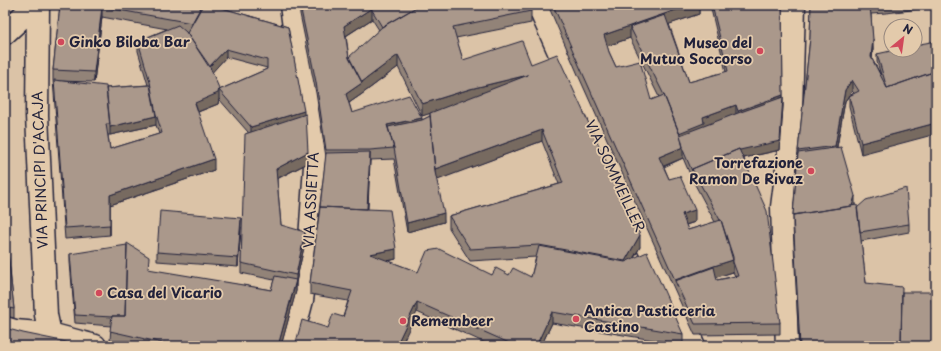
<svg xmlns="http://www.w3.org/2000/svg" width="941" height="351" viewBox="0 0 941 351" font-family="'Playpen Sans',sans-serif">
	<rect width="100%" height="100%" fill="#dbc3a7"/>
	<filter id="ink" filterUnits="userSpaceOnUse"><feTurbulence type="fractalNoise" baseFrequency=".025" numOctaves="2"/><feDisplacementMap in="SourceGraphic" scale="8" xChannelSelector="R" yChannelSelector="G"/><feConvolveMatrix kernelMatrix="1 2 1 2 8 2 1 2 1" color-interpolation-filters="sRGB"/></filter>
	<g filter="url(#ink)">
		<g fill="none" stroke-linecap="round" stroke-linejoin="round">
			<g stroke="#22223b" stroke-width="25">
				<path id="minor" d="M38 5 37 115 46 315 50 334
					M538 5 589 119 694 346
					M5 33 35 5
					M5 328 15 331 50 334 95 346
					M290 346 302 300 310 239 316 151 296 42 291 5
					M787 346 782 207 790 144 794 5"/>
			</g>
			<use href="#minor" stroke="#e3caab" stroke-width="22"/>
		</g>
		<path fill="#928378" stroke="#22223b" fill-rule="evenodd" d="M60 5 215 6 288 27 304 115 308 163 277 179 281 225 305 243 296 282V291L281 346H131L110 341 111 326 75 323 70 262V254L148 270 271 290 274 280 241 273V263L248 132 219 99 218 104 198 112 214 170 110 205V235L65 239 53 80V70ZM102 17 167 29 138 41V51L148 85 106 88 57 81 94 82ZM226 57 267 68V69L219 90 212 72ZM156 125 159 134 110 149 108 135H110Z
			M299 5H530L531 11V23L456 38 463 60 531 64 640 247 634 258 683 334V345L552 323 541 346H492L417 312 328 328 343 317 348 301 310 294V283L326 157 316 93 300 14ZM372 19 379 30 349 58 346 36ZM398 67 422 116 430 113V116L422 120 352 113 349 103 362 94ZM542 141 559 184 449 216V228L470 261 536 257 531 277 509 275H492L418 272 388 261 396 259 368 209 370 160 394 159 407 232 444 222 436 180Z
			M548 5H699V14L669 24 689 82 726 72 710 5H782L783 106 780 150 744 158 780 323V334L695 335 579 77ZM630 38 659 97 651 100 616 67 609 52 607 46ZM683 158 692 179 715 222 688 230 686 225 695 222 669 179 664 167ZM733 272 735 276 717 280 716 277Z
			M811 5H936V7L886 13 871 14 873 50 872 59 881 75 877 62V54L915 50 861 154 849 106V96L845 101 837 147 855 205 857 208 909 224V232L861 241 866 283 901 346H799L793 226V215L798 151 810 38ZM852 91 854 93 849 96Z
			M5 224 14 309V318L5 316Z
			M241 227 238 267 157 261V252Z"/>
		<path fill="#776a61" stroke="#22223b" d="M202 5H208L192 33V23Z
			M690 5H699V14L635 36 630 27V38L604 47V35Z
			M102 7V17L94 82V72Z
			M372 8V19L344 37V26Z
			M873 39V50L871 68V57Z
			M226 49V57L209 76V67Z
			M398 55V67L362 94 346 105V94L362 83V82Z
			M528 75 470 101 422 116V104L470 89Z
			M852 80V91L845 101 835 157V146L845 90Z
			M219 88V99L218 104 195 113V103Z
			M783 95V106L780 150 739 159 738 111Z
			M736 105V115L681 142 679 133 703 117Z
			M304 111V119L251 136V127Z
			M156 116V125L110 135V127Z
			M422 118V128L390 136 387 125Z
			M936 123V134L861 154V143Z
			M542 130V141L435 181V169Z
			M683 147V158L659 168V157Z
			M308 152V163L276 179V169Z
			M370 152V160L367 219V211Z
			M214 159V170L110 205V235V195Z
			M855 196V205L851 218V209Z
			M695 210V222L682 226V214Z
			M444 213V222L407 232V223Z
			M241 218V227L238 267V258Z
			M305 232V243L296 282V291L281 346H278L296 282V275Z
			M640 235V247L625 272V261Z
			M396 249V259L370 265V254Z
			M733 260V272L714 278 675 281V280L714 266Z
			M417 302V312L401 346H396Z
			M552 312V323L541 346H536Z"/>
		<path fill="#aa988b" stroke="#22223b" d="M60 5H202L192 23 102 7 94 72 53 70Z
			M203 5H214L215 6 288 27 304 111 251 127 219 90 267 69V60L226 49 209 67 187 33Z
			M300 5H370L372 8 344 26 349 58 362 83 346 94 352 113 409 95 422 118 387 125 394 148 370 150H326L316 82Z
			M370 5H420L382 27 372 10V8Z
			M420 5H530L531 11 453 27 463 60 522 41 531 64 557 54 640 235 625 261 539 245 470 249 449 216 563 183 542 130 435 169 430 113 528 75 470 89 422 104 398 55 362 82 349 57 383 26Z
			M553 5H690L604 35 609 52 616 67 640 61 651 100 664 95 679 132 683 147 659 157 669 179 680 176 695 210 682 214 688 230 721 220 733 260 714 266 675 280 579 65Z
			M712 5H782L783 95 738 111 736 105 703 117 704 123 679 133 664 95 630 27 665 15 689 82 728 71Z
			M811 5H870L873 39 871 57 887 88 936 71V123L861 143 849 96 859 91 852 80 845 90 835 146 798 151 810 38Z
			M178 25 186 32 209 65 219 88 218 93 195 103 214 159 110 195V225L65 228 54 80 106 86 110 124H106L110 149 162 133 156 114 150 82 138 41Z
			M936 41V71L887 88 886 85 877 54 895 50H915V45Z
			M150 85 156 116 110 127 106 88Z
			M783 97 780 141 740 150 739 149 692 169V171L683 150V147L680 135 738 113Z
			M306 114 308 152 276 169 281 225 305 232 296 275 241 263 245 134Z
			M430 116 435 172 444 213 407 223 394 148 388 127 422 120Z
			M841 147 855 196 852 206 793 215 798 153Z
			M739 149 767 211 780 323 695 324 675 281 714 267 717 280 738 276 733 262V257L721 220H720L692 169Z
			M370 152 367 209 320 207 326 153Z
			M906 188 909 224 860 232 857 208 866 200Z
			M857 205 866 283 902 287 901 346H800L793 215Z
			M320 207 390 210 396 249 370 254 418 272 427 251 439 249 492 275 496 268 509 275 513 268 531 277 539 246 625 262 647 252 683 334 552 312 536 346H516L417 302 396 346H295L302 320 328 328 333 314 343 317 352 291 310 283Z
			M160 211 241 218 238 258 157 252Z
			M5 224 14 309 5 307Z
			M127 243 149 257 148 269 243 285 271 290 275 276 296 280 278 346H176L110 331 112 316H125Z
			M127 245 125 316H112V317L75 315 70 254Z
			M902 292H932V303H936V346H901Z
			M5 328 23 333 86 346H5Z"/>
	</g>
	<g fill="#d1495b" stroke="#e3caab" stroke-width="1.5">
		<circle cx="61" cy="42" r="4"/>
		<circle cx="760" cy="51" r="4"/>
		<circle cx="811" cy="171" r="4"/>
		<circle cx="99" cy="293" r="4"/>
		<circle cx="576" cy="319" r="4"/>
		<circle cx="403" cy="321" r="4"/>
	</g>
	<g text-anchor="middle" stroke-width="3.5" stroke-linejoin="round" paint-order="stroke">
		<g font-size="14" font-weight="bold" fill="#22223b" stroke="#e3caab" text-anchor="start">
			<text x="69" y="47">Ginko Biloba Bar</text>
			<text x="752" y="48" text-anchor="end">Museo del<tspan x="752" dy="16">Mutuo Soccorso</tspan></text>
			<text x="803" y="168" text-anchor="end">Torrefazione<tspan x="803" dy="16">Ramon De Rivaz</tspan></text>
			<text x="107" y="298">Casa del Vicario</text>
			<text x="584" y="316">Antica Pasticceria<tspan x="584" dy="16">Castino</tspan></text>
			<text x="411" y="326">Remembeer</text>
		</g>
		<g font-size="14" fill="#22223b" stroke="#e3caab">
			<text transform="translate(40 170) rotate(-92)" y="5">VIA PRINCIPI D'ACAJA</text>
			<text transform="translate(615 176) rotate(65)" y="5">VIA SOMMEILLER</text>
			<text transform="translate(311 200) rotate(-87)" y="5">VIA ASSIETTA</text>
		</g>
	</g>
	<rect width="941" height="351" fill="none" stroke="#e3caab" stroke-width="20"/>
	<rect x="10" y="10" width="921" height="331" fill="none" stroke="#22223b" stroke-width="1.5" filter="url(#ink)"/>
	<g transform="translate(903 38) rotate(29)"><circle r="19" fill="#e3caab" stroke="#96877e"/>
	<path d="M0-3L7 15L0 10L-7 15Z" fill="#d1495b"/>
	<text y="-6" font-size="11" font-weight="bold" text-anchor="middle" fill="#22223b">N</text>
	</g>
</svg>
